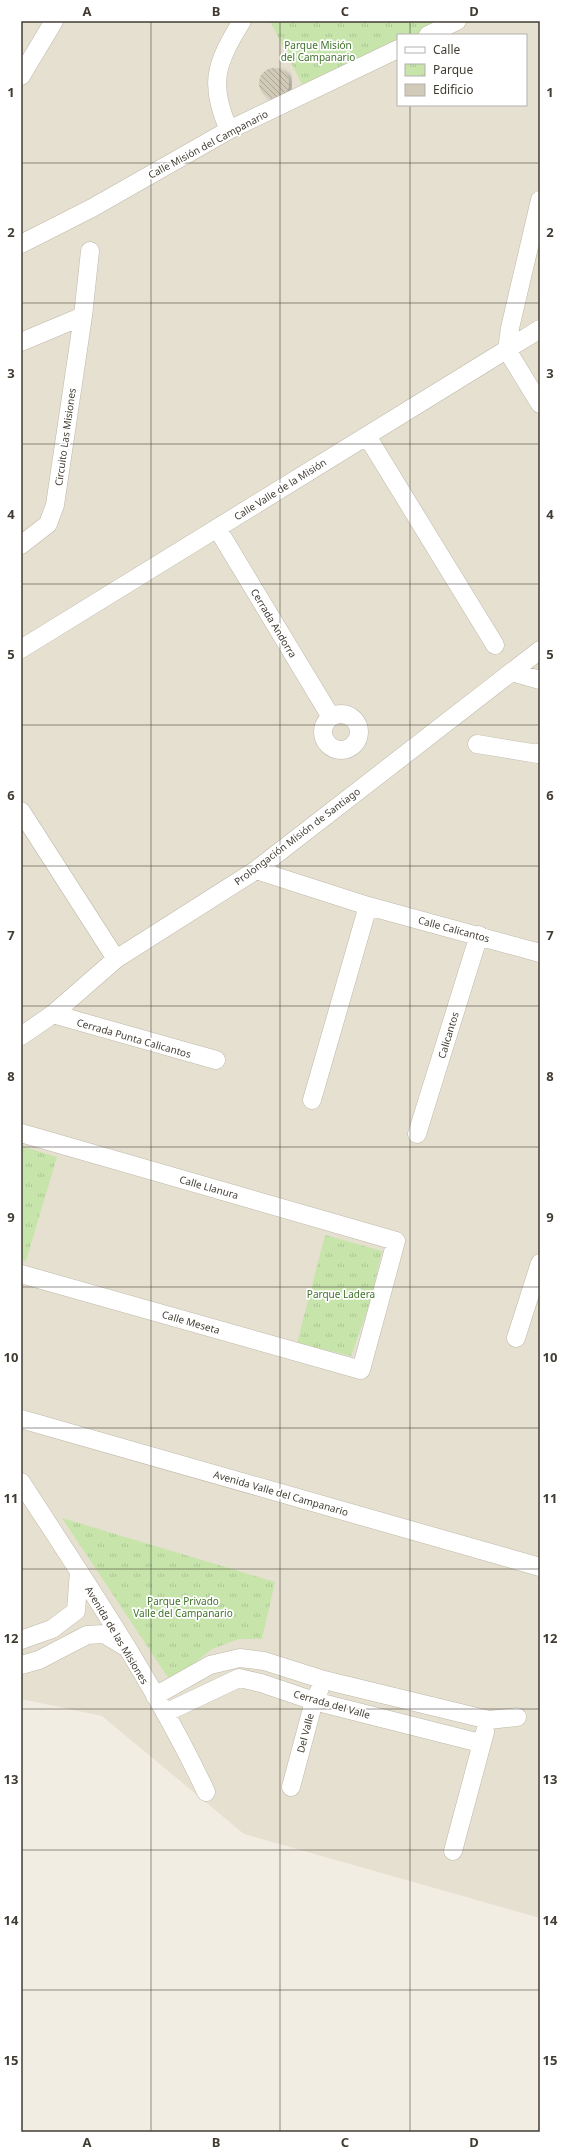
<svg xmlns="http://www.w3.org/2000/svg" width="561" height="2153" viewBox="0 0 561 2153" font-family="'Noto Sans',sans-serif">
	<defs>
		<pattern id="park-tufts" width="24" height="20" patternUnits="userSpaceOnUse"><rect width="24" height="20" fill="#c7e5ab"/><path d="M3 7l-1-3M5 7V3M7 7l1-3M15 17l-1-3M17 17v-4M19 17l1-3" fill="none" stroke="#acc594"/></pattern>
		<pattern id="building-back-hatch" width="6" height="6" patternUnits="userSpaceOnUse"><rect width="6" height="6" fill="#d2cab8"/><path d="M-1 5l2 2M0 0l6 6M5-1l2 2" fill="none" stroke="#aca596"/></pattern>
		<filter id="shadow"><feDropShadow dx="4.5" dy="2.5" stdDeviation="2" flood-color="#0004"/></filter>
	</defs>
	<rect width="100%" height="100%" fill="#f1ede2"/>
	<path fill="#e5e0d0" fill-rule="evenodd" d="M21 21H540V1918L244 1834 102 1716 21 1699ZM398 35H526V105H398Z"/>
	<path fill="url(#park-tufts)" d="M270 21H445L416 35H398V44L305 90Z
		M21 1146 57 1157 26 1261 21 1260Z
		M325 1235 382 1251 370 1303 351 1356 297 1343Z
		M62 1518 275 1582 262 1639H239L212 1649 171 1682Z"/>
	<path fill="url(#building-back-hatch)" filter="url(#shadow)" d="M259 83a15 15 0 1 1 30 0a15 15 0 1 1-30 0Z"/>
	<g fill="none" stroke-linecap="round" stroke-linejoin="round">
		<g stroke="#bfb8a8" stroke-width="19">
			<path id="minor" d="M428 35 457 21
				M21 76 54 21
				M229 130C208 84 216 63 242 21
				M540 200 510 328 507 350 540 404
				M21 244 92 208 229 130 398 49
				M21 342 83 316
				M367 436 495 645
				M217 528 331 717
				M21 545 48 524 55 505 83 316 90 251
				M21 649 540 329
				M512 672 540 680
				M323 732a18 18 0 1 1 36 0a18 18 0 1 1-36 0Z
				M477 744 538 754 540 752
				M21 811 116 959
				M256 870 368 906 540 953
				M53 1014 216 1060
				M21 1036 53 1014 116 959 256 870 540 650
				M312 1100 368 906
				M21 1133 396 1241 361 1370 21 1274
				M417 1134 479 935
				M516 1338 540 1263
				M21 1419 540 1567
				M21 1482C85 1581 156 1685 206 1792
				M21 1640 52 1629 76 1611 79 1571
				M21 1665 39 1660 87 1635 104 1634 124 1646
				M155 1696 210 1665 240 1658 264 1661 324 1680 489 1720 517 1717
				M165 1713 239 1678 261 1683 314 1701 480 1743
				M291 1787 314 1701 319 1691
				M453 1851 485 1732"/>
		</g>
		<use href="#minor" stroke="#fff" stroke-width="18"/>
	</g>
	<path fill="none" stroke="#423d33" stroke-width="1" stroke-opacity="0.55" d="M151 21V2132M280 21V2132M410 21V35M410 105V2132M21 163H540M21 303H540M21 444H540M21 584H540M21 725H540M21 866H540M21 1006H540M21 1147H540M21 1287H540M21 1428H540M21 1569H540M21 1709H540M21 1850H540M21 1990H540"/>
	<g text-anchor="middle" stroke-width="3.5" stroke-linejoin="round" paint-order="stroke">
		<g font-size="10" fill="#3f7229" stroke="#fff">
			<text x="318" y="49">Parque Misión<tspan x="318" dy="12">del Campanario</tspan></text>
			<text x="341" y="1298">Parque Ladera</text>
			<text x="183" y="1605">Parque Privado<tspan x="183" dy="12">Valle del Campanario</tspan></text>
		</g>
		<g font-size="10" fill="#423d33" stroke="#fff">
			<text transform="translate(208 144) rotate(-28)" y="4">Calle Misión del Campanario</text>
			<text transform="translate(65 437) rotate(-82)" y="4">Circuito Las Misiones</text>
			<text transform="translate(280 489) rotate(-32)" y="4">Calle Valle de la Misión</text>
			<text transform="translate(274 623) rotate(59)" y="4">Cerrada Andorra</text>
			<text transform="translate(297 836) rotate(-37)" y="4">Prolongación Misión de Santiago</text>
			<text transform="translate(454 929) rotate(15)" y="4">Calle Calicantos</text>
			<text transform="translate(448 1035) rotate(-73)" y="4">Calicantos</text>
			<text transform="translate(134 1038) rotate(16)" y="4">Cerrada Punta Calicantos</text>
			<text transform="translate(209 1187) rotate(16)" y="4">Calle Llanura</text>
			<text transform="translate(191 1322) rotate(16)" y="4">Calle Meseta</text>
			<text transform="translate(281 1493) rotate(16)" y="4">Avenida Valle del Campanario</text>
			<text transform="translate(117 1635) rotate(59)" y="4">Avenida de las Misiones</text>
			<text transform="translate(332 1704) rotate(16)" y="4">Cerrada del Valle</text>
			<text transform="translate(305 1733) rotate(-75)" y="4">Del Valle</text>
		</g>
	</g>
	<rect width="561" height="2153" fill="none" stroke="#ffffff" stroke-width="44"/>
	<rect x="397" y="34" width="130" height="72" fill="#ffffff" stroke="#b3b1ad"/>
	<rect x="405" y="47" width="20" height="6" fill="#ffffff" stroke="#b3b1ad"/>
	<text x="433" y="54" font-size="12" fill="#423d33">Calle</text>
	<rect x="405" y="64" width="20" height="12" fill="url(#park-tufts)" stroke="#b3b1ad"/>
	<text x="433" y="74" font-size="12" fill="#423d33">Parque</text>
	<rect x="405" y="84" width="20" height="12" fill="#d2cab8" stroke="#b3b1ad"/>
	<text x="433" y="94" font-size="12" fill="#423d33">Edificio</text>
	<rect x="22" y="22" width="517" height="2109" fill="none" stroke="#423d33" stroke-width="1.5"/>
	<g font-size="13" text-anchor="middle" font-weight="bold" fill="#423d33">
		<text x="87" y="16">A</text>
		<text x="216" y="16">B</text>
		<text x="345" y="16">C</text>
		<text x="474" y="16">D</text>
		<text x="11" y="97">1</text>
		<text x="550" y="97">1</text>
		<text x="11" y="237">2</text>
		<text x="550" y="237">2</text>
		<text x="11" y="378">3</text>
		<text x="550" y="378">3</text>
		<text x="11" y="519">4</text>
		<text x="550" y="519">4</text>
		<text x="11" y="659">5</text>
		<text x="550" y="659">5</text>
		<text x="11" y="800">6</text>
		<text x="550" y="800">6</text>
		<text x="11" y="940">7</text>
		<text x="550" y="940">7</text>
		<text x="11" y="1081">8</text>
		<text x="550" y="1081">8</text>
		<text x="11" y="1222">9</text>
		<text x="550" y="1222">9</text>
		<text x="11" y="1362">10</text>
		<text x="550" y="1362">10</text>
		<text x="11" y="1503">11</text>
		<text x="550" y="1503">11</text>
		<text x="11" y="1643">12</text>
		<text x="550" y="1643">12</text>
		<text x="11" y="1784">13</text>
		<text x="550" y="1784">13</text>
		<text x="11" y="1925">14</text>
		<text x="550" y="1925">14</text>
		<text x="11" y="2065">15</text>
		<text x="550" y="2065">15</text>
		<text x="87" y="2147">A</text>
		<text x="216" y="2147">B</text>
		<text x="345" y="2147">C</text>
		<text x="474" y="2147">D</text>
	</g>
</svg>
